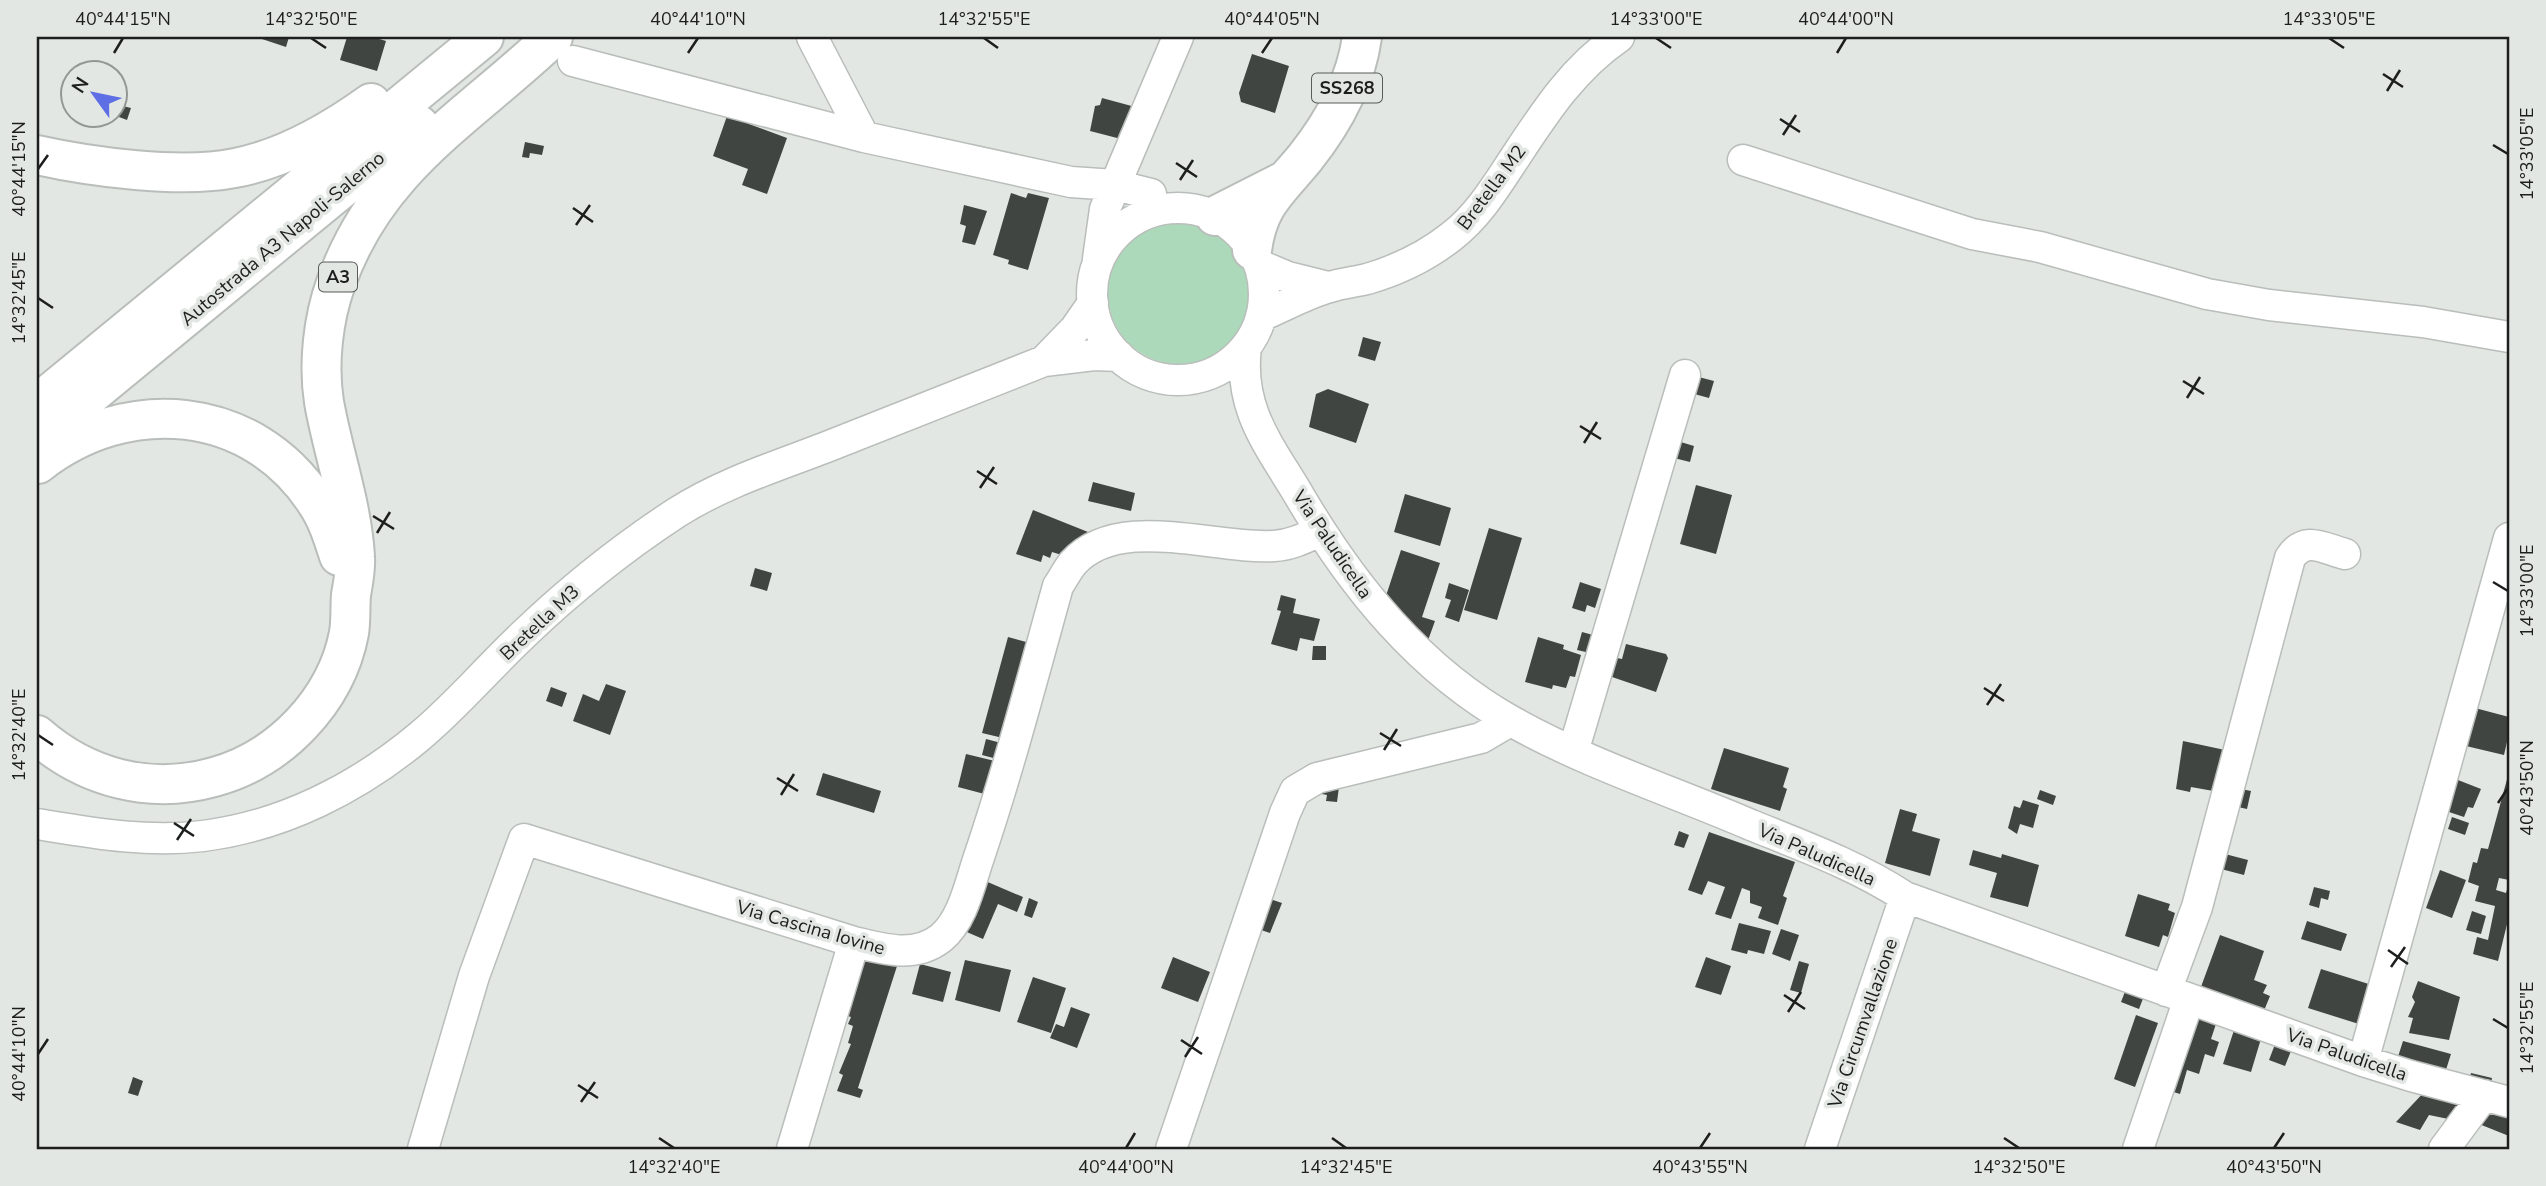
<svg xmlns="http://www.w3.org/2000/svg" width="2546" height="1186" viewBox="0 0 2546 1186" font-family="'Nunito Sans',sans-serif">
	<rect width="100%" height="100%" fill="#e2e7e4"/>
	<path fill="#acd9b9" d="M1108 293a71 71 0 1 1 142 0a71 71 0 1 1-142 0Z"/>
	<path fill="#414542" d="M256 37H289L286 47Z
		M347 37H373L386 41 377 71 340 60Z
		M1252 54 1289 66 1275 113 1241 102 1239 93Z
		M1102 98 1139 108 1135 122 1126 120 1121 139 1090 131 1095 106 1100 105Z
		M123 106 131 108 127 120 119 117Z
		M727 116 787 138 767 194 742 185 748 169 713 156Z
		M525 142 544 146 542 155 530 153 529 158 522 157Z
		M1011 193 1026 198 1028 193 1049 198 1028 270 1008 264 1009 260 993 255Z
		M964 205 987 211 975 245 962 242 966 226 960 224Z
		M1363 337 1381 342 1375 361 1358 356Z
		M1691 375 1714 381 1709 398 1687 392Z
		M1328 389 1369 404 1356 443 1309 427 1316 394Z
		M1674 440 1694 446 1690 462 1670 457Z
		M1093 482 1135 493 1131 511 1088 501Z
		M1696 485 1732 495 1716 554 1680 544Z
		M1405 494 1451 508 1440 546 1394 532Z
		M1033 510 1088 532 1065 556 1052 552 1050 558 1043 555 1041 562 1016 554Z
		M1489 528 1522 538 1497 620 1464 610Z
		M1401 550 1440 563 1422 617 1435 621 1426 646 1384 602Z
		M755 568 772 573 767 591 750 586Z
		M1580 582 1601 589 1595 608 1587 605 1585 612 1572 608Z
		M1449 583 1469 590 1459 622 1445 617 1451 600 1445 598Z
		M1281 595 1296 599 1293 613 1320 619 1314 641 1300 638 1297 651 1271 644 1281 611 1277 610Z
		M1582 632 1604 638 1599 655 1577 650Z
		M1008 637 1030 643 1003 738 982 733Z
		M1538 637 1564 645 1563 649 1581 655 1575 677 1570 676 1566 688 1553 685 1552 689 1525 682Z
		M1626 644 1666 654 1668 658 1656 692 1612 677 1617 658 1622 659Z
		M1313 646H1326V660H1312Z
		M606 684 626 691 610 735 573 721 583 694 599 701Z
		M551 687 567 693 562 707 546 701Z
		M2475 708 2509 717V733L2504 755 2466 746Z
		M986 739 1005 744 1001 760 982 755Z
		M2183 741 2225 750 2219 792 2191 787 2190 792 2176 789Z
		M1724 748 1789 768 1783 787 1787 789 1780 811 1711 789Z
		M966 754 999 762 992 796 958 787Z
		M2509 772V880L2499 878 2496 890 2506 893 2509 882V916L2498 961 2473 954 2477 937 2488 940 2495 906 2475 901 2479 886 2468 882 2473 862 2477 863 2481 848 2488 849Z
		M823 773 881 791 874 813 816 795Z
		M2458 780 2481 789 2473 808 2468 807 2464 817 2446 811Z
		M1324 785 1339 787 1337 802 1326 801 1327 795 1322 794Z
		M2241 789 2251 791 2247 809 2238 807Z
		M2040 790 2056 796 2053 805 2037 799Z
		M2023 800 2039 805 2033 828 2020 824 2017 834 2008 828 2014 806 2020 808Z
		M1900 809 1917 814 1912 831 1940 839 1930 876 1885 863Z
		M2452 817 2469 823 2465 835 2448 829Z
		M1679 831 1689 835 1684 848 1674 845Z
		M1709 832 1795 862 1783 896 1787 898 1778 925 1758 918 1762 907 1750 903V891L1742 888 1731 919 1715 914 1725 887 1708 881 1702 895 1688 890Z
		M1973 850 2001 858 2002 854 2039 865 2028 907 1990 897 1997 873 1969 865Z
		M2225 854 2248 860 2244 875 2221 869Z
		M2440 870 2466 880 2452 918 2426 908Z
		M983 880 1023 897 1017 912 998 904 983 939 962 930Z
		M2314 887 2330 891 2328 900 2321 898 2319 908 2309 905Z
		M2138 894 2170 904 2168 910 2175 913 2168 937 2163 935 2159 947 2125 936Z
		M1029 898 1038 902 1032 918 1024 915Z
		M1270 899 1282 903 1270 933 1258 929Z
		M2472 911 2486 916 2481 934 2466 930Z
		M2307 921 2347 934 2341 951 2301 939Z
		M1739 923 1771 931 1764 954 1748 950 1747 954 1731 950Z
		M1781 929 1799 935 1790 961 1772 954Z
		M2220 935 2264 951 2254 980 2267 985 2263 993 2270 996 2261 1018 2198 995Z
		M861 951 898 963 858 1088 863 1090 860 1098 837 1091 843 1075 839 1073 851 1044 848 1043 853 1026 848 1024 851 1017 841 1014Z
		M1173 957 1210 972 1198 1002 1161 988Z
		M1706 957 1731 966 1721 995 1695 987Z
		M965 960 1011 970 1000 1012 955 1000Z
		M1799 961 1809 964 1801 993 1790 990Z
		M920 964 951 972 943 1002 912 994Z
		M2321 969 2375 986 2362 1025 2308 1008Z
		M1033 977 1066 988 1051 1033 1017 1022Z
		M2418 981 2460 997 2449 1040 2409 1033 2413 1018 2408 1017 2415 1002 2412 997Z
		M2126 989 2144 996 2139 1009 2121 1002Z
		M1071 1007 1090 1014 1077 1048 1050 1038 1056 1024 1064 1027Z
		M2198 1008 2219 1015 2211 1039 2219 1042 2214 1057 2205 1054 2199 1074 2187 1070 2180 1094 2167 1090Z
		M2136 1015 2158 1023 2135 1087 2114 1079Z
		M2236 1024 2263 1032 2251 1072 2223 1064Z
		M2277 1039 2293 1046 2285 1066 2269 1060Z
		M2403 1041 2451 1054 2444 1076 2396 1063Z
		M2471 1073 2492 1078 2490 1089 2468 1084Z
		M133 1077 143 1081 138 1096 128 1093Z
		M2427 1089 2474 1104 2463 1122 2429 1115 2420 1130 2396 1122Z
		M2484 1106 2509 1113V1136L2474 1122Z"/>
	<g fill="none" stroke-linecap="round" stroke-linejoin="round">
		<g stroke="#b9bebb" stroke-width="33">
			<path id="minor" d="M812 37 864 137
				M573 61 864 137 1071 182 1115 185 1151 194
				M1743 160 1972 234 2040 247 2207 294 2269 305 2423 322 2509 337
				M1092 294a86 86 0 1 1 172 0a86 86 0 1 1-172 0Z
				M1098 259 1105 209 1178 37
				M1259 265 1288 277 1328 287
				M1261 316C1283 307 1307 293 1330 287 1342 283 1355 282 1367 279 1398 270 1427 256 1452 236 1477 217 1495 188 1512 162 1543 115 1572 69 1619 37
				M1246 347C1238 410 1270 446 1300 497 1353 587 1420 670 1513 722 1588 764 1672 791 1751 825 1803 846 1858 866 1905 897L2363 1061 2411 1076 2509 1102
				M1044 361 1075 329 1093 303
				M1573 752 1685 375
				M37 824C92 833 147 843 203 836 283 826 358 788 420 736 457 705 488 668 523 635 571 589 621 549 676 513 721 484 774 467 824 448 897 419 970 390 1044 361L1094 355 1119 356
				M2166 991 2197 907 2290 558C2305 535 2323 548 2345 554
				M2363 1061 2509 538
				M423 1149 474 976 524 839 854 942C884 949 914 959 941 938 963 920 970 883 979 857 1009 768 1033 676 1058 586 1063 579 1067 570 1073 563 1119 512 1214 550 1274 546 1291 545 1305 538 1320 531
				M792 1149 854 942
				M1171 1149 1285 813 1295 791 1317 778 1481 738 1510 721
				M1820 1149 1905 897
				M2138 1149 2189 999
				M2444 1149 2484 1095"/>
		</g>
		<g stroke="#b9bebb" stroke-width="42">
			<path id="highway" d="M37 155C91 167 181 179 235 168 283 159 332 131 371 103
				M1215 216 1282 182
				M1252 250C1258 204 1277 192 1305 158 1332 124 1356 81 1362 37
				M37 404 484 37
				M37 439 419 125
				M38 464C127 394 252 404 316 502 327 518 333 537 339 556
				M37 735C86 778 150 795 214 777 280 759 336 701 349 633 351 621 350 607 351 595 353 583 356 569 355 557 352 504 333 453 324 402 318 364 323 319 336 283 377 166 469 117 553 37"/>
		</g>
		<use href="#minor" stroke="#fff" stroke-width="30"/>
		<use href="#highway" stroke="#fff" stroke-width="38"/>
	</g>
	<path fill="none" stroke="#1d1f1e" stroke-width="2.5" d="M311 38 326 48M984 38 998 48M1656 38 1671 48M2329 38 2344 48M114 53 123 38M688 53 698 38M1262 53 1272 38M1837 53 1846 38M2383 74 2403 87M2387 91 2400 70M1780 119 1800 132M1783 135 1796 115M2493 145 2508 154M1176 163 1197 177M38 169 48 155M1180 180 1193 160M573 208 593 222M576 225 590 205M38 298 53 308M2183 381 2204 394M2187 398 2200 377M1580 426 1601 439M1584 443 1597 422M977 471 997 484M980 488 994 467M373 516 394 529M377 533 390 512M2493 582 2508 591M1984 688 2004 701M1987 705 2001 684M1380 733 1401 746M38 735 53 745M1384 750 1397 729M777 778 798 791M781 795 794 774M2498 803 2508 788M174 823 194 836M177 840 191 819M2388 950 2408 964M2391 967 2405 947M1784 995 1805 1009M1788 1012 1801 992M2493 1019 2508 1028M1181 1040 1202 1054M38 1054 48 1039M1185 1057 1198 1037M578 1085 598 1098M581 1102 595 1082M659 1138 674 1148M1332 1138 1346 1148M2004 1138 2019 1148M1126 1148 1135 1133M1700 1148 1710 1133M2274 1148 2284 1133"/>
	<g text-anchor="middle" stroke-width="7" stroke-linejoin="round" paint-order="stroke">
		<g fill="#e2e7e4" stroke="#585b59" stroke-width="2">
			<rect x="1312" y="73.5" width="70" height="29" rx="5"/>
			<rect x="319" y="262.5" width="38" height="29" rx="5"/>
		</g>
		<g font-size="18" font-weight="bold" fill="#1d1f1e">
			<text x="1347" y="94">SS268</text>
			<text x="338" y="283">A3</text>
		</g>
		<g font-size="19" fill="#1d1f1e" stroke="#e2e7e4">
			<text transform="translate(1491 187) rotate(-53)" y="7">Bretella M2</text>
			<text transform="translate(282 238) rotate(-40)" y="7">Autostrada A3 Napoli-Salerno</text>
			<text transform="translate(1333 544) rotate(56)" y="7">Via Paludicella</text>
			<text transform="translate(539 622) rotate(-43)" y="7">Bretella M3</text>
			<text transform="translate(1817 854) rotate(24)" y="7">Via Paludicella</text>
			<text transform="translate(811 927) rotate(16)" y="7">Via Cascina Iovine</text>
			<text transform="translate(1862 1023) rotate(-71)" y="7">Via Circumvallazione</text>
			<text transform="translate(2347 1054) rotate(19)" y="7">Via Paludicella</text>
		</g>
	</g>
	<rect width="2546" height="1186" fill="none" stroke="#e2e7e4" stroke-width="77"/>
	<g transform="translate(94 94) rotate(303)"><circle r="33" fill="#e2e7e4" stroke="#939795" stroke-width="2"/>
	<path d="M0-5L12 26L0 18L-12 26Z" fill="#5e6ee5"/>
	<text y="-10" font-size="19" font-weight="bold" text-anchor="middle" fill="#1d1f1e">N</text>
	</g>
	<rect x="38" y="38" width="2470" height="1110" fill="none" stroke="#1d1f1e" stroke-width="2.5"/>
	<g font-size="18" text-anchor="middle" fill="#1d1f1e">
		<text x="123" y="25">40°44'15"N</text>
		<text x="311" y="25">14°32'50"E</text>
		<text x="698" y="25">40°44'10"N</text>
		<text x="984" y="25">14°32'55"E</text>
		<text x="1272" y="25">40°44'05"N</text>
		<text x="1656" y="25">14°33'00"E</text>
		<text x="1846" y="25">40°44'00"N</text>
		<text x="2329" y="25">14°33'05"E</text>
		<text transform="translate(2527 154) rotate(-90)" y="6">14°33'05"E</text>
		<text transform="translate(19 169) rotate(-90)" y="6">40°44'15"N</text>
		<text transform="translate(19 298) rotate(-90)" y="6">14°32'45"E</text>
		<text transform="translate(2527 591) rotate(-90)" y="6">14°33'00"E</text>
		<text transform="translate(19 735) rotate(-90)" y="6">14°32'40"E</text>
		<text transform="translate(2527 788) rotate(-90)" y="6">40°43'50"N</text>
		<text transform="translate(2527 1028) rotate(-90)" y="6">14°32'55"E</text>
		<text transform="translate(19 1054) rotate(-90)" y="6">40°44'10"N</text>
		<text x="674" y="1173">14°32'40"E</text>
		<text x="1126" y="1173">40°44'00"N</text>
		<text x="1346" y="1173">14°32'45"E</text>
		<text x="1700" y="1173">40°43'55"N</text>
		<text x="2019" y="1173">14°32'50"E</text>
		<text x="2274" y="1173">40°43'50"N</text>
	</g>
</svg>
